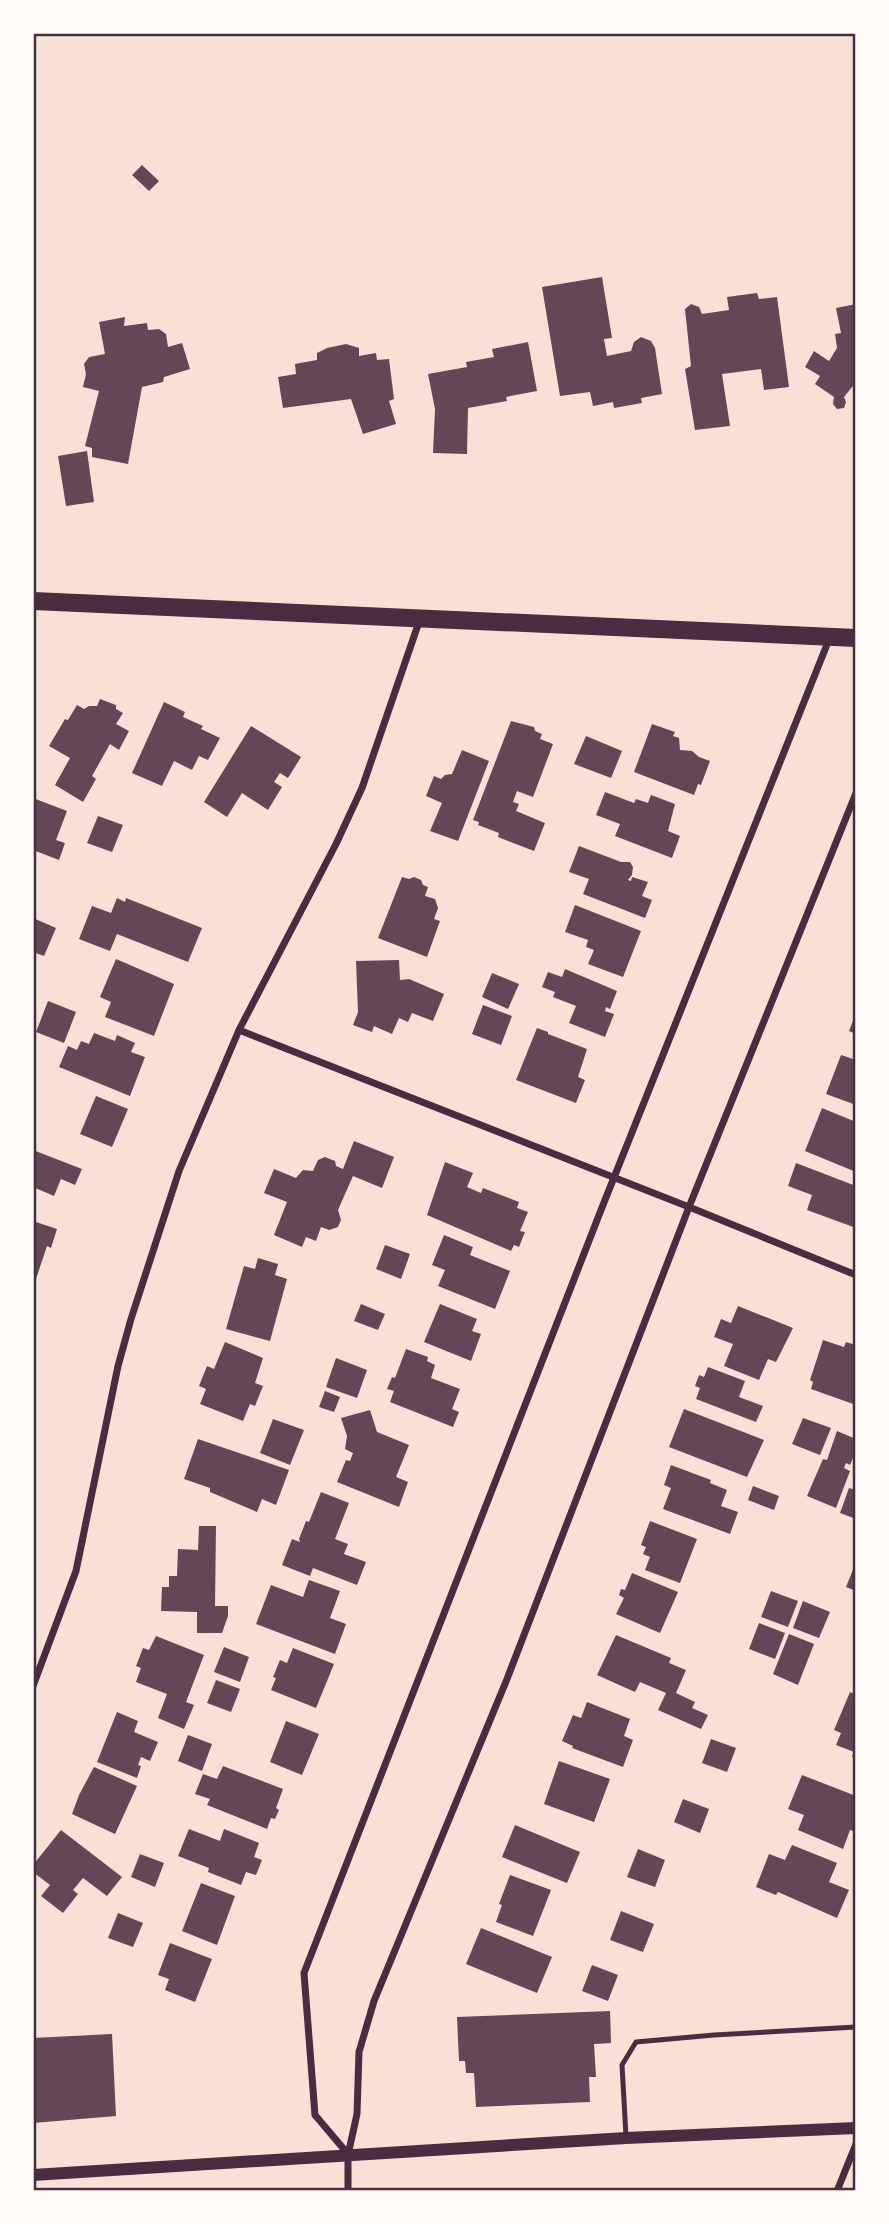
<svg xmlns="http://www.w3.org/2000/svg" width="889" height="2224" viewBox="0 0 889 2224" font-family="Overpass,sans-serif">
	<rect width="100%" height="100%" fill="#f7e1d7"/>
	<path fill="#644757" d="M142 165 159 181 149 191 132 175Z
		M602 277 612 338 604 339 607 356 631 351 634 342 641 337 651 341 655 348 662 394 641 398 642 403 614 408 613 402 593 406 590 392 560 396 542 287Z
		M757 293 759 299 777 297 789 387 764 390 761 369 722 374 730 426 695 430 685 369 691 366 685 309 691 304 699 307 702 314 729 310 727 297Z
		M856 304V382L844 397 846 402 844 408 837 409 833 404 834 397 815 384 820 376 805 367 814 351 829 361 837 348 835 334 841 333 836 308Z
		M125 317 124 326 147 323 148 330 159 329 166 334 168 347 182 343 190 369 164 377 163 382 142 387 128 464 92 457V448L85 446 99 391 83 387 86 374 84 364 89 357 105 354 99 322Z
		M528 342 537 391 506 397 507 401 468 408 467 454 433 453 435 409 428 374 467 367 466 362 494 357 492 349Z
		M346 344 359 348V356L376 353 377 360 389 359 394 399 389 401 396 424 363 434 351 399 283 408 278 377 296 374 295 364 317 360V353L327 348Z
		M87 451 94 502 66 506 58 456Z
		M100 699 116 705V709L123 713 116 724 129 731 119 750 110 744 92 776 96 779 83 802 55 785 70 758 49 746 65 719 68 720 77 705 84 709 89 706H97Z
		M164 702 185 712 183 717 203 726 201 729 220 738 208 760 199 756 192 770 174 761 162 786 132 773Z
		M511 721 534 727 535 731 542 734 540 739 553 744 533 797 517 791 513 802 519 804 516 811 545 823 534 851 498 837 499 833 478 825 479 822 473 820Z
		M652 724 675 732 673 736 679 738 680 750 692 751 699 757 710 761 701 785 698 784 694 795 634 772Z
		M251 726 301 757 288 778 280 773 274 782 282 787 268 810 242 793 227 817 204 802Z
		M586 736 622 751 611 778 574 764Z
		M462 750 489 761 458 841 430 831 442 803 426 796 434 776 441 779 445 775 452 774Z
		M605 792 634 803 636 799 648 803 651 795 675 804 668 831 680 836 672 858 615 836 620 824 596 815Z
		M33 798 67 811 56 840 65 843 59 860 33 850Z
		M98 816 123 825 112 852 87 843Z
		M579 846 621 862H630L633 867 632 875 628 880 631 881 632 877 648 882 642 896 652 900 645 918 583 894 589 879 569 872Z
		M402 877 409 879 414 877 421 880 423 885 428 887 425 896 435 899 438 908 434 919 440 921 427 957 378 938Z
		M117 898 125 902 126 898 202 928 188 962 117 934 110 951 79 939 92 906 111 913Z
		M575 905 641 931 623 977 588 964 594 950 586 947 588 940 565 932Z
		M33 918 56 928 44 956 33 952Z
		M116 959 174 984 154 1036 105 1017 111 1002 100 997Z
		M399 960 400 980 409 979 444 994 433 1021 412 1013 408 1022 399 1018 392 1034 374 1026 372 1032 353 1025 358 1012 356 961Z
		M565 969 617 991 610 1009 606 1007 605 1011 614 1014 605 1037 569 1023 576 1006 553 997 555 992 542 987 548 972 562 977Z
		M492 973 519 984 508 1009 482 997Z
		M48 1001 76 1012 64 1043 36 1032Z
		M483 1005 512 1016 501 1045 472 1034Z
		M856 1013V1034L849 1031Z
		M537 1028 548 1032V1034L587 1049 578 1077 585 1080 576 1103 516 1080Z
		M94 1033 115 1041 117 1035 135 1043 131 1052 145 1057 130 1096 59 1067 68 1046 77 1050 81 1041 89 1044Z
		M841 1055 856 1060V1105L826 1094Z
		M96 1096 128 1109 112 1147 80 1134Z
		M822 1108 856 1122V1172L805 1151Z
		M354 1141 394 1157 382 1188 353 1176 338 1210 341 1220 338 1227 329 1230 321 1227 316 1241 306 1237 302 1247 274 1235 287 1202 264 1193 274 1169 296 1178 303 1170 313 1171 318 1160 325 1157 335 1161 336 1166 343 1169Z
		M33 1150 82 1169 75 1185 61 1179 54 1196 33 1187Z
		M445 1162 473 1173 467 1187 481 1193 483 1188 519 1202 517 1208 528 1212 520 1231 525 1232 519 1247 514 1245 511 1251 427 1215Z
		M796 1163 856 1186V1228L807 1210 812 1195 788 1186Z
		M33 1221 57 1229 51 1248 47 1246 34 1285Z
		M444 1235 473 1247 470 1255 510 1271 495 1309 438 1286 445 1270 432 1265Z
		M385 1245 410 1254 401 1279 376 1269Z
		M258 1258 278 1264 275 1275 287 1279 270 1341 226 1329 244 1266 255 1269Z
		M361 1304 385 1314 378 1330 354 1321Z
		M440 1304 477 1319 472 1331 481 1334 471 1361 424 1342Z
		M738 1306 793 1328 776 1362 768 1359 759 1380 724 1366 733 1344 714 1337 721 1319 731 1323Z
		M823 1340 844 1347 846 1342 856 1345V1405L811 1389 813 1382 810 1380Z
		M225 1342 263 1358 255 1383 263 1386 255 1406 250 1404 243 1421 200 1404 206 1389 199 1386 207 1366 214 1369Z
		M406 1349 428 1357 427 1361 435 1365 431 1378 460 1389 452 1409 459 1412 453 1427 390 1402 394 1391 387 1389 392 1377 395 1378Z
		M336 1358 367 1370 357 1398 326 1387Z
		M708 1367 745 1381 739 1397 763 1406 756 1422 696 1399 700 1388 695 1386 699 1375 704 1377Z
		M325 1391 340 1397 334 1412 319 1407Z
		M684 1409 764 1440 747 1477 669 1447Z
		M370 1410 377 1432 409 1445 396 1477 408 1482 399 1507 337 1482 346 1460 350 1461 353 1453 345 1449 347 1436 341 1418Z
		M803 1418 831 1428 820 1455 792 1444Z
		M273 1419 304 1430 290 1465 260 1453Z
		M837 1431 856 1439V1451L850 1465 846 1463 844 1468 850 1471 836 1508 807 1496 823 1459 827 1460Z
		M198 1439 289 1470 276 1505 262 1499 257 1512 210 1492V1488L184 1479Z
		M671 1465 711 1480 710 1483 727 1490 721 1506 738 1512 730 1534 663 1509 671 1488 664 1485Z
		M753 1486 779 1496 774 1510 748 1500Z
		M849 1488 856 1490V1519L840 1513Z
		M321 1492 349 1503 335 1539 348 1544 344 1554 366 1562 357 1585 313 1568 310 1576 282 1565 292 1539 300 1542 299 1539 306 1521 309 1522Z
		M650 1521 697 1539 680 1583 645 1570 650 1557 643 1554 646 1547 641 1545Z
		M199 1526H216L215 1606H228V1616L222 1633H197V1612L161 1611 162 1587H169V1576H177L178 1549 198 1550Z
		M856 1562V1591L846 1587Z
		M632 1573 678 1592 660 1633 616 1614 624 1598 619 1595 621 1589 625 1590Z
		M309 1580 340 1591 330 1618 346 1624 335 1654 256 1624 271 1585 303 1597Z
		M771 1591 798 1601 788 1627 761 1617Z
		M803 1601 830 1612 819 1638 793 1628Z
		M759 1623 785 1633 775 1659 749 1649Z
		M789 1634 814 1644 798 1685 773 1674Z
		M616 1635 671 1658 669 1663 686 1670 676 1693 695 1702 692 1708 708 1715 701 1729 658 1710 666 1693 640 1682 635 1692 597 1675Z
		M156 1636 204 1655 186 1702 194 1705 184 1729 158 1718 167 1694 136 1682 141 1668 136 1666 143 1648 149 1650Z
		M224 1647 249 1657 240 1682 214 1672Z
		M293 1648 334 1664 316 1708 271 1690 276 1678 273 1677 280 1660 287 1663Z
		M216 1680 240 1689 231 1712 207 1703Z
		M850 1692 856 1695V1758L852 1757 854 1752 836 1745 841 1733 834 1730Z
		M587 1702 630 1719 624 1736 633 1740 623 1767 572 1748 573 1746 562 1741 573 1715 581 1718Z
		M117 1712 138 1721 134 1732 158 1742 150 1761 141 1757 138 1765 141 1766 137 1778 97 1762Z
		M286 1721 319 1734 302 1775 270 1762Z
		M188 1735 212 1744 202 1771 178 1761Z
		M711 1739 736 1748 727 1772 702 1763Z
		M559 1761 610 1779 594 1822 544 1804Z
		M223 1766 283 1789 276 1808 279 1810 275 1819 271 1818 267 1829 207 1805 210 1799 195 1794 203 1774 217 1779Z
		M94 1767 137 1786 115 1834 72 1814 79 1795Z
		M802 1775 856 1796V1832L850 1830 843 1849 798 1830 804 1815 788 1809Z
		M683 1799 709 1809 700 1833 674 1822Z
		M515 1825 580 1852 567 1883 502 1857Z
		M189 1829 220 1841 224 1829 259 1843 254 1857 262 1860 256 1875 246 1872 241 1885 208 1872 209 1868 178 1856Z
		M61 1830 122 1877 107 1896 83 1878 73 1890 78 1894 63 1913 41 1896 50 1885 33 1872V1865Z
		M792 1845 837 1863 829 1882 849 1890 837 1918 778 1892 776 1895 756 1887 769 1854 785 1860Z
		M638 1849 665 1860 655 1887 627 1877Z
		M140 1854 164 1863 155 1887 131 1877Z
		M510 1875 551 1890 533 1936 496 1922 502 1905 499 1904Z
		M201 1883 235 1896 217 1945 182 1931Z
		M621 1911 654 1924 643 1952 610 1940Z
		M118 1913 143 1923 133 1947 108 1938Z
		M481 1928 552 1957 537 1993 466 1964Z
		M170 1943 212 1959 195 2002 165 1990 169 1979 158 1975Z
		M592 1965 618 1975 608 2001 582 1991Z
		M610 2011 611 2043 594 2044 596 2077H589L590 2102 476 2107 474 2073H466L465 2061H459L457 2017Z
		M112 2034 116 2116 33 2123V2038Z"/>
	<g fill="none" stroke-linecap="round" stroke-linejoin="round">
		<path stroke="#4a2c40" stroke-width="5" d="M626 2136 622 2065 636 2042 714 2035 856 2027"/>
		<path stroke="#4a2c40" stroke-width="7" d="M239 1030 689 1207 856 1275
			M33 1686 76 1571 118 1366 131 1319 179 1171 239 1030 336 844 362 788 420 619
			M348 2154 315 2115 304 1973 601 1210 830 637
			M348 2191V2155L357 2114 359 2052 374 2001 507 1679 689 1207 856 793
			M837 2191 856 2144"/>
		<path stroke="#4a2c40" stroke-width="12" d="M33 2175 626 2138 856 2128"/>
		<path stroke="#4a2c40" stroke-width="18" d="M33 601 856 638"/>
	</g>
	<rect width="889" height="2224" fill="none" stroke="#fffaf5" stroke-width="70"/>
	<rect x="35" y="35" width="819" height="2154" fill="none" stroke="#4a2c40" stroke-width="2.5"/>
</svg>
